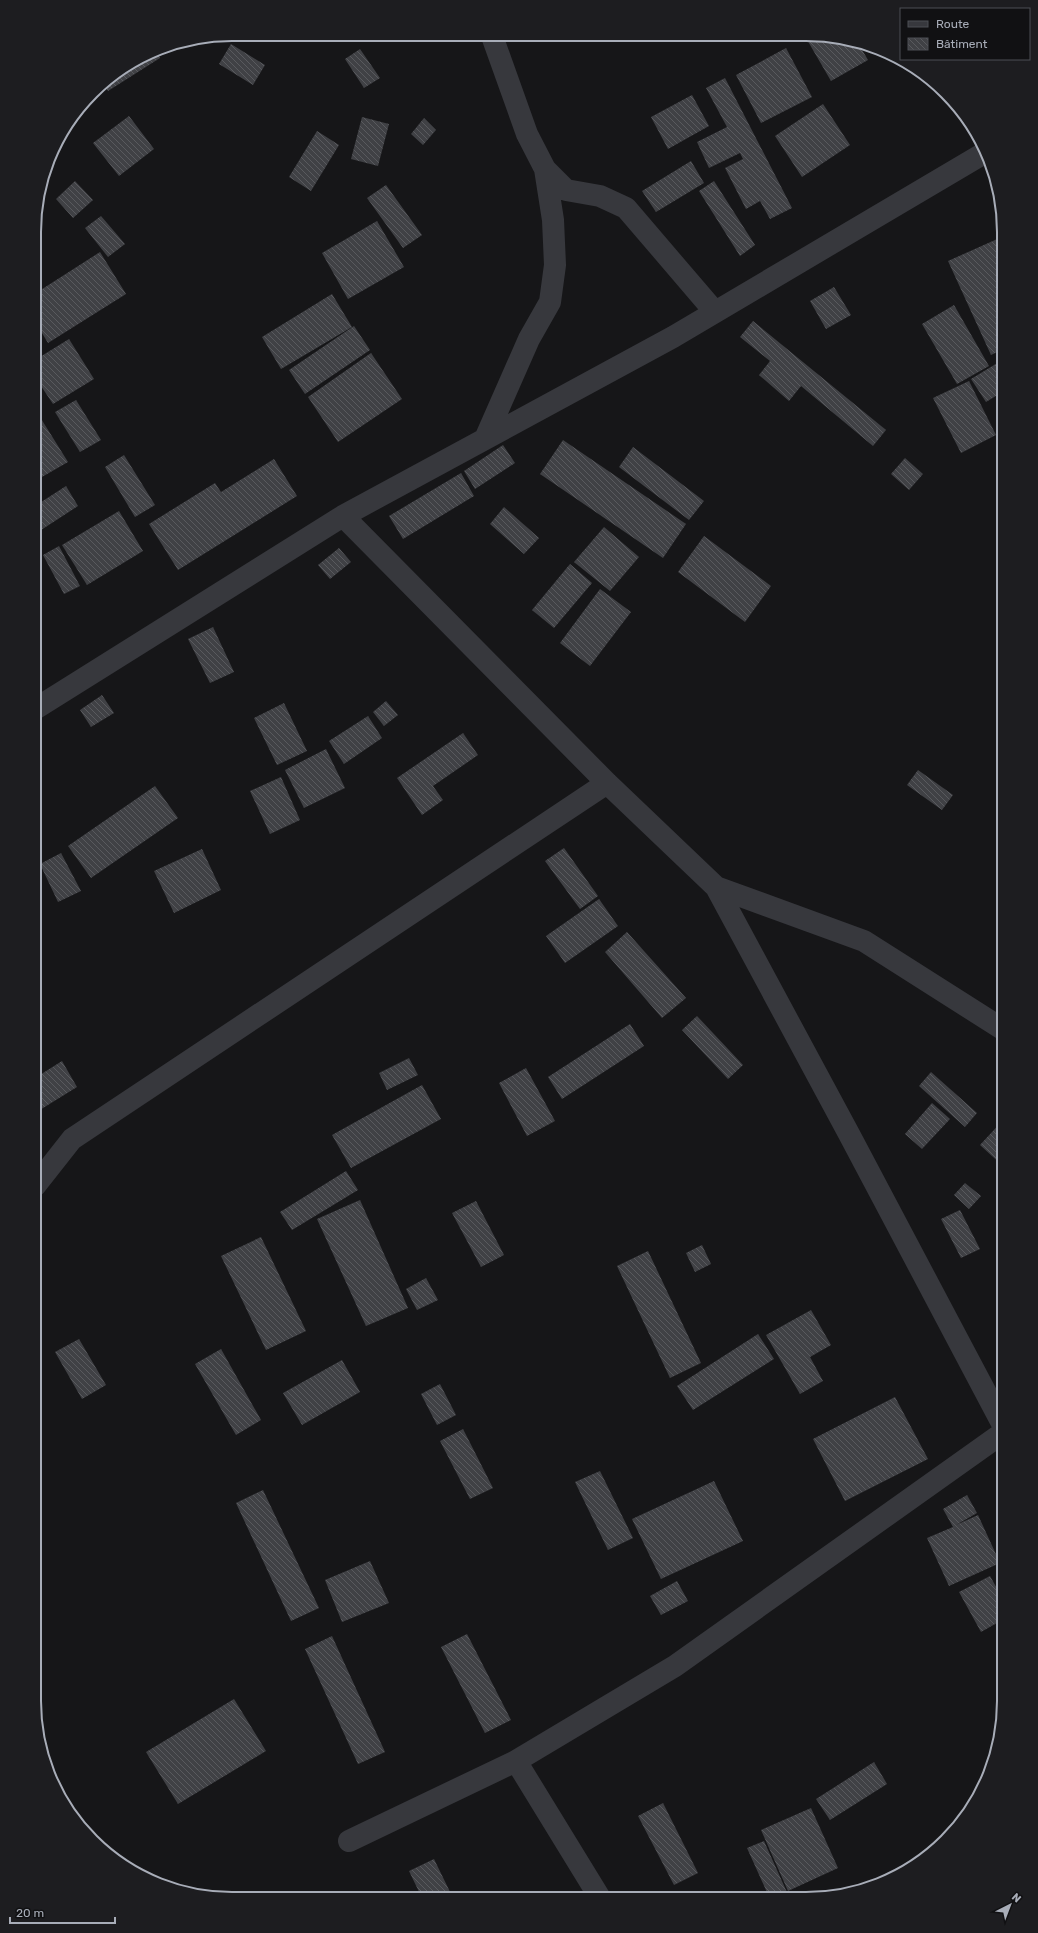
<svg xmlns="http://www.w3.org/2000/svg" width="1038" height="1933" viewBox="0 0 1038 1933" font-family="Rubik,sans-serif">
	<defs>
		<pattern id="building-back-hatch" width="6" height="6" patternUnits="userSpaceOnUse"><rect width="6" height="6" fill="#404145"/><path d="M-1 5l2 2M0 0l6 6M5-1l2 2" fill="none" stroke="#595a5e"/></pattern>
	</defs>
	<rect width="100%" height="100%" fill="#161618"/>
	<path fill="url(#building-back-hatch)" d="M806 38H844L858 43 868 60 831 81Z
		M231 44 265 65 253 85 219 64Z
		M786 48 812 97 761 123 736 75Z
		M360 49 380 78 364 88 345 59Z
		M155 50 160 58 108 91 103 82Z
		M725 78 792 208 770 219 760 201 746 209 725 168 743 159 740 153 709 168 697 142 727 127 706 88Z
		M692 95 709 126 668 149 651 117Z
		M823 104 850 145 802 177 775 136Z
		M129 116 154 149 119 176 93 143Z
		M362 117 389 124 378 166 351 159Z
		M424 118 436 130 423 145 411 134Z
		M317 131 339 145 311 191 289 177Z
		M691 161 704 183 656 212 642 191Z
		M75 181 93 200 73 218 56 199Z
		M714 181 755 245 740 256 699 191Z
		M386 185 422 235 403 248 367 198Z
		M101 216 125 244 108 257 85 228Z
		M377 221 404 267 348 299 322 253Z
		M1004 236V349L991 355 948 261Z
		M100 252 126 294 48 343 36 323V293Z
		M834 287 851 315 826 329 810 301Z
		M332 294 352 327 281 369 262 337Z
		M954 305 989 366 957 384 922 324Z
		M753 321 886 430 873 446 801 386 789 401 759 375 770 361 740 337Z
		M354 326 370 350 305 394 289 370Z
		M69 339 94 379 53 404 35 377V360Z
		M371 353 402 399 338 442 308 397Z
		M1004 359V391L986 402 971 379Z
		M969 381 996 435 961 453 933 398Z
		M76 400 101 440 80 452 55 412Z
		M35 409 68 462 35 481Z
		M563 440 686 524 663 558 540 474Z
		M503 445 515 463 475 489 464 471Z
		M633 447 704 501 689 520 619 467Z
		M124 455 155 505 135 517 105 467Z
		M905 458 923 474 909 490 891 474Z
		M274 459 297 496 178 570 149 524 215 483 221 492Z
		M461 473 474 496 403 539 389 516Z
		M66 486 78 506 35 534V506Z
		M504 507 539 538 524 554 490 524Z
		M119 511 143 551 87 585 62 545Z
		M604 527 639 557 610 591 574 562Z
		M704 536 771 586 745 622 678 572Z
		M59 546 80 586 64 594 43 555Z
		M339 548 351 562 330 579 318 565Z
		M570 564 592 583 554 628 532 610Z
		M600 589 631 612 590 666 560 643Z
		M213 627 234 672 210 683 188 639Z
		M102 695 114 713 91 727 80 710Z
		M386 701 398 715 384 726 373 712Z
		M284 703 307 751 277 765 254 718Z
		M368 716 382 738 344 764 329 741Z
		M463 733 478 755 433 786 443 800 422 815 397 778Z
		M326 749 345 788 304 808 285 770Z
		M918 770 953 795 942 810 907 785Z
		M281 777 300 820 270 834 250 791Z
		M155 786 178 818 91 878 68 846Z
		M564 848 598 896 580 909 545 861Z
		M202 849 221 890 174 913 154 871Z
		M61 853 81 891 58 902 40 864Z
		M599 899 618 926 565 963 546 936Z
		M627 932 686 998 662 1018 605 952Z
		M35 984 42 996 35 1000Z
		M697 1016 743 1065 728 1079 682 1030Z
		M630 1024 644 1046 562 1099 548 1077Z
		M409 1058 418 1075 387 1090 379 1073Z
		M62 1061 77 1087 35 1113V1078Z
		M526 1068 555 1121 527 1136 499 1083Z
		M931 1072 977 1113 965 1127 919 1086Z
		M422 1085 441 1119 351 1168 332 1135Z
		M932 1103 950 1119 922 1149 905 1134Z
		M1004 1119V1167L980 1145Z
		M346 1171 358 1190 292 1230 280 1212Z
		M965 1183 981 1196 969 1209 954 1195Z
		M360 1200 408 1308 366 1326 317 1219Z
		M476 1201 504 1255 481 1267 452 1213Z
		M960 1210 980 1249 961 1258 941 1219Z
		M261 1237 306 1331 266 1350 221 1256Z
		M702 1245 711 1264 695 1272 686 1253Z
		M648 1251 701 1363 670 1378 617 1266Z
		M426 1278 438 1300 417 1310 406 1289Z
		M811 1310 831 1345 810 1357 823 1381 800 1394 766 1335Z
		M758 1334 774 1359 693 1410 677 1386Z
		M79 1339 106 1385 82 1399 55 1352Z
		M221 1349 261 1420 236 1435 195 1364Z
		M342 1360 360 1392 302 1425 283 1393Z
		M440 1384 456 1415 437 1425 421 1394Z
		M895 1397 928 1459 845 1501 813 1439Z
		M463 1429 493 1488 470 1499 440 1441Z
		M600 1471 633 1538 608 1550 575 1482Z
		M714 1481 743 1541 661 1579 632 1519Z
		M263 1490 319 1608 291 1621 236 1503Z
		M967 1495 977 1513 956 1525 978 1515 1000 1563 949 1586 927 1538 953 1527 943 1509Z
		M370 1561 389 1603 342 1622 325 1580Z
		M990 1576 1004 1601V1619L981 1632 959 1592Z
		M677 1581 688 1601 661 1615 650 1596Z
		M467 1634 511 1720 485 1733 441 1647Z
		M332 1636 385 1752 358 1764 305 1649Z
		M234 1699 266 1751 178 1804 146 1752Z
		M874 1762 887 1784 830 1820 816 1799Z
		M663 1803 698 1873 674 1885 638 1816Z
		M811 1808 838 1868 788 1891 761 1830Z
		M764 1841 790 1899H770L747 1848Z
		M434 1859 453 1898H422L409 1871Z"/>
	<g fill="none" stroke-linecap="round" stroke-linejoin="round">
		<path stroke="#37383d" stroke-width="22" d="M492 36 527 134 545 169 566 190 600 196 626 208 715 312
			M485 439 529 339 550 302 555 265 553 220 545 169
			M343 516 607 783 716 887 849 1134 1004 1427
			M35 709 343 516 673 337 986 152
			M716 887 864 941 1004 1030
			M35 1186 72 1139 607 783
			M516 1761 600 1898
			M349 1841 516 1761 675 1666 1004 1432"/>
	</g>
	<path d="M0 0H1038V1933H0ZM232 41H806A191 191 0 0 1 997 232V1701A191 191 0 0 1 806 1892H232A191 191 0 0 1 41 1701V232A191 191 0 0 1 232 41Z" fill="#1d1d20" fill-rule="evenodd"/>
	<path fill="none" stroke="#a8adb8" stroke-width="2" d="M232 41H806A191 191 0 0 1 997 232V1701A191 191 0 0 1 806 1892H232A191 191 0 0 1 41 1701V232A191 191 0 0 1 232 41Z"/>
	<rect x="900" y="8" width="130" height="52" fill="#111113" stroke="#4d4f55"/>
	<rect x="908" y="21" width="20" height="6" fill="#37383d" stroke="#4d4f55"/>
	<text x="936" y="28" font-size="12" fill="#a8adb8">Route</text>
	<rect x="908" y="38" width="20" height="12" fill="url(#building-back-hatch)" stroke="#4d4f55"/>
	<text x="936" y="48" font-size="12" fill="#a8adb8">Bâtiment</text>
	<g transform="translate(1010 1905) rotate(42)" stroke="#111113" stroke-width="3" paint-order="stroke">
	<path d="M0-3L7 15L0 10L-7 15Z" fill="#a8adb8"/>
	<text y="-6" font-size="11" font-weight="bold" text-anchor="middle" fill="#a8adb8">N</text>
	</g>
	<path d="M10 1917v6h105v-6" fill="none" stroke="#a8adb8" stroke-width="2"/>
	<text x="16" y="1917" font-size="12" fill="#a8adb8" stroke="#111113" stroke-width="3" paint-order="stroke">20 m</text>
</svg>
